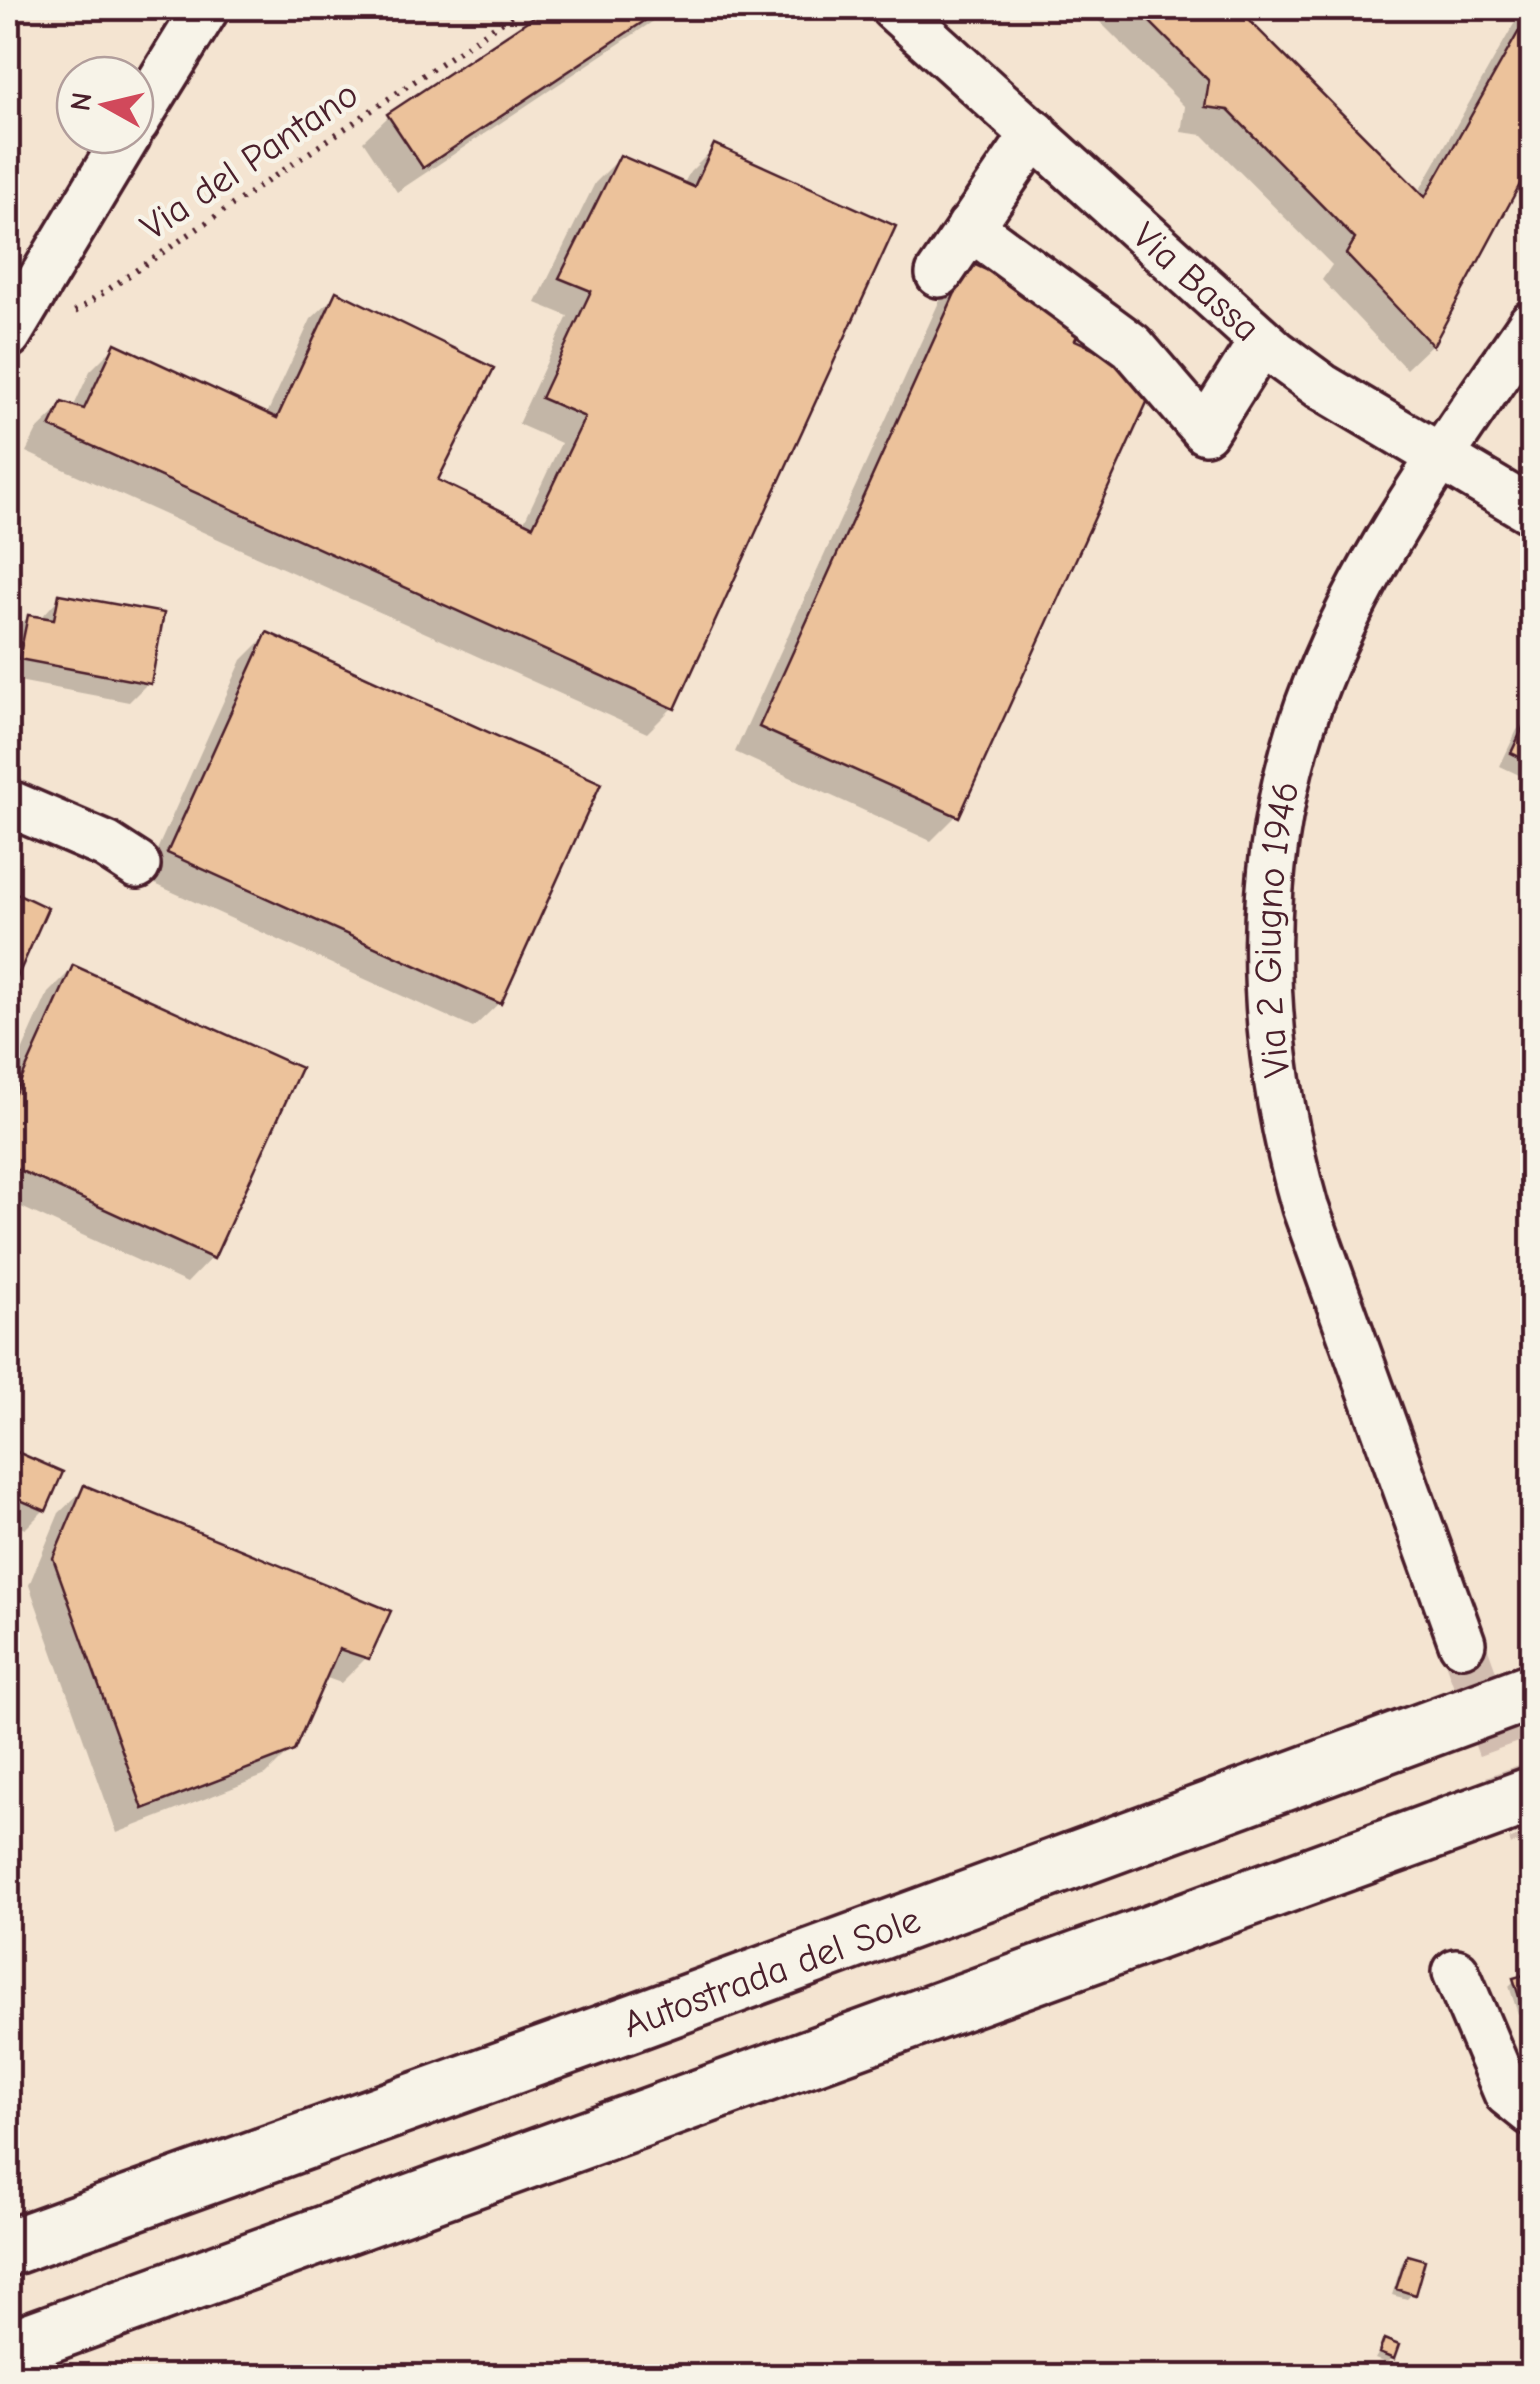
<svg xmlns="http://www.w3.org/2000/svg" width="1540" height="2384" viewBox="0 0 1540 2384" font-family="'Comic Neue',sans-serif">
	<rect width="100%" height="100%" fill="#f4e4d1"/>
	<filter id="ink" filterUnits="userSpaceOnUse"><feTurbulence type="fractalNoise" baseFrequency=".01" numOctaves="2"/><feDisplacementMap in="SourceGraphic" scale="20" xChannelSelector="R" yChannelSelector="G"/><feConvolveMatrix kernelMatrix="1 2 1 2 8 2 1 2 1" color-interpolation-filters="sRGB"/></filter>
	<g filter="url(#ink)">
		<path fill="#0003" d="M552 8H673L397 192 363 141 389 116Z
			M1086 8H1233L1418 193 1523 8H1532V157L1431 345 1406 369 1322 280 1332 265 1203 135 1181 132 1185 107Z
			M715 147 673 707 647 733 26 452 37 430 63 405 73 408 90 371 115 346 266 416 311 319 337 294 435 482 523 524 561 443 518 424 568 316 536 303 595 183 620 158 683 185 690 172Z
			M969 265 956 816 931 841 735 752 944 291Z
			M60 597 149 682 129 702 8 679 9 637 28 617 40 619Z
			M267 635 499 1003 473 1028 144 879 242 660Z
			M1530 718 1532 719V781L1500 766 1517 730Z
			M73 968 212 1257 187 1283 8 1201V1083L48 993Z
			M8 1451 60 1473 44 1510 25 1529 8 1522Z
			M85 1488 367 1657 341 1683 324 1677 292 1749 266 1775 117 1833 29 1585 59 1513Z
			M1530 1976 1532 2009 1518 2014 1509 1986 1514 1981Z
			M1407 2257 1413 2293 1407 2299 1392 2295 1402 2263Z
			M1385 2342 1392 2358 1386 2363 1375 2359Z"/>
		<path fill="#ecc29b" stroke="#4a1f2b" stroke-width="2.5" d="M547 8H664L423 168 387 114Z
			M1136 8H1237L1425 197 1532 8V162L1433 346 1346 254 1355 239 1228 110 1205 107 1209 81Z
			M714 144 896 226 675 709 50 427 62 402 84 409 115 343 277 418 336 291 494 368 438 480 533 526 585 417 541 398 591 291 559 278 620 155 694 187Z
			M969 262 1086 316 1075 340 1158 378 959 817 759 727Z
			M59 594 164 613 151 684 19 659 28 615 54 619Z
			M267 632 601 783 501 1004 167 853Z
			M1529 715 1532 716V763L1511 753Z
			M8 889 48 908 8 998Z
			M73 965 301 1068 214 1259 8 1165V1109Z
			M8 1448 63 1472 46 1511 8 1495Z
			M84 1485 391 1611 369 1659 339 1649 294 1751 143 1809 53 1558Z
			M1531 1973 1532 2006 1523 2009 1513 1978Z
			M1407 2255 1425 2260 1415 2295 1396 2289Z
			M1384 2339 1399 2345 1394 2359 1379 2353Z"/>
		<g fill="none" stroke-linecap="round" stroke-linejoin="round">
			<path stroke="#d2bdb0" stroke-width="45" stroke-dasharray="45 22" stroke-linecap="butt" d="M1462 1643 1532 1837"/>
			<g stroke="#4a1f2b" stroke-width="52">
				<g id="minor">
					<path id="s1" d="M894 8 1276 353 1321 386 1532 511"/>
					<path d="M135 123 206 8"/>
					<path d="M970 227 1132 346 1205 431 1262 341"/>
					<path d="M939 274 1035 133"/>
					<path d="M8 335 128 135"/>
					<path d="M8 803 106 845 137 865"/>
					<path id="s2" d="M1462 1643 1305 1207C1256 1035 1250 849 1318 680 1369 551 1455 436 1532 323"/>
					<path d="M1456 1972 1507 2093 1532 2113"/>
				</g>
			</g>
			<g stroke="#4a1f2b" stroke-width="62">
				<g id="highway">
					<path id="s3" d="M8 2248 640 2020 1532 1691"/>
					<path d="M8 2349 1532 1795"/>
				</g>
			</g>
			<path stroke="#4a1f2b" stroke-width="6" stroke-dasharray="2.5 8" stroke-linecap="butt" d="M75 312 522 8"/>
			<use href="#minor" stroke="#f7f3e8" stroke-width="45"/>
			<use href="#highway" stroke="#f7f3e8" stroke-width="55"/>
		</g>
	</g>
	<g text-anchor="middle" stroke-width="9" stroke-linejoin="round" paint-order="stroke">
		<g font-size="38" fill="#4a1f2b" stroke="#f7f3e8">
			<text transform="translate(249 160) rotate(-34)" y="13">Via del Pantano</text>
			<text dy="13" stroke="none"><textPath href="#s1" startOffset="408">Via Bassa</textPath></text>
			<text dy="13" stroke="none"><textPath href="#s2" startOffset="745">Via 2 Giugno 1946</textPath></text>
			<text dy="13" stroke="none"><textPath href="#s3" startOffset="812">Autostrada del Sole</textPath></text>
		</g>
	</g>
	<rect width="1540" height="2384" fill="none" stroke="#f7f3e8" stroke-width="40"/>
	<rect x="20" y="20" width="1500" height="2344" fill="none" stroke="#4a1f2b" stroke-width="4" filter="url(#ink)"/>
	<g transform="translate(105 105) rotate(278)"><circle r="48" fill="#f7f3e8" stroke="#b29e9c" stroke-width="2.5"/>
	<path d="M0-8L18 38L0 25L-18 38Z" fill="#d1495b"/>
	<text y="-15" font-size="28" font-weight="bold" text-anchor="middle" fill="#4a1f2b">N</text>
	</g>
</svg>
